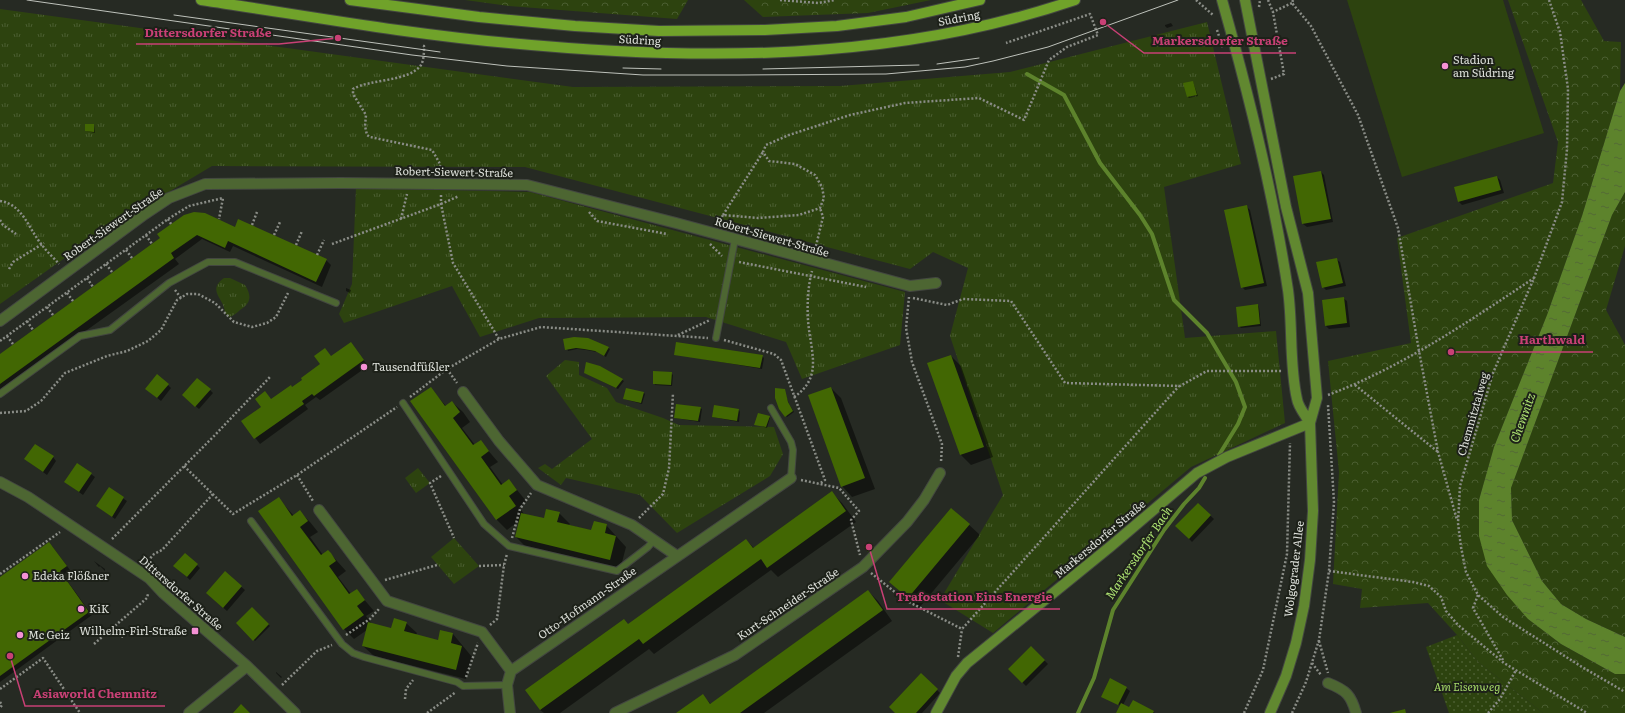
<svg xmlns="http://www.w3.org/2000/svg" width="1625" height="713" viewBox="0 0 1625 713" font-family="Literata,serif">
	<defs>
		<pattern id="grass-tufts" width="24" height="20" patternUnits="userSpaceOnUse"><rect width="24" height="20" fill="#2d430f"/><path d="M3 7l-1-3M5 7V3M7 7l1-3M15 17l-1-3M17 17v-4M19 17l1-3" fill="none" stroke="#4b5e31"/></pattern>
		<pattern id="forest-crowns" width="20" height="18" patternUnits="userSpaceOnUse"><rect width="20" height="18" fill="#2d430f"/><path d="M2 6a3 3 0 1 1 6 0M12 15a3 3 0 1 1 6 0" fill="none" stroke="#4b5e31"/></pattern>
		<pattern id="garden-dots" width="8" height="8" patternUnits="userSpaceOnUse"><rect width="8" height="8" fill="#2d430f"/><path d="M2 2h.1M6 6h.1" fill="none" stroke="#4b5e31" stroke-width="1.8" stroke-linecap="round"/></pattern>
		<pattern id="water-ripples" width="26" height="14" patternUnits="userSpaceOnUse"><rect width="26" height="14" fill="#5d832c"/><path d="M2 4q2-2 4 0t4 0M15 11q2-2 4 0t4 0" fill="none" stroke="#536a35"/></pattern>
	</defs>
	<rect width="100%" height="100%" fill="#262a23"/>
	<path fill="url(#grass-tufts)" d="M0 9 573 87 840 86 1010 72 1207 22 1241 164 1164 187 1185 338 1276 331 1285 423 1191 467 993 633 940 600 1003 495 950 336 968 268 933 252 910 269 525 167 212 166 100 233 0 304Z
		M356 188 530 192 905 292 900 345 802 379 786 342 706 317 539 318 480 337 452 286 344 323 339 314 352 284Z
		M224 278H230L245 285C252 296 251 303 240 310 237 313 233 316 229 317L225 313C225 299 206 291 224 278Z
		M565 360 579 362V375L607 388 616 402 663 418 679 425 774 427 783 454 770 476 677 533 640 495 566 478 561 485 538 468 545 464 552 469 592 439 546 376Z
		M418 468 430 483 416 493 405 478Z
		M454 538 479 566 454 584 431 557Z"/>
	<path fill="url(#forest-crowns)" d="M465 0H688L677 19 509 6Z
		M744 0H931L868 13 763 17Z
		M1508 0H1581L1604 41 1621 42 1620 91 1582 216 1547 315 1494 447 1479 500 1528 619 1561 644 1615 674H1625V713H1543L1478 662 1457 635 1428 603 1360 608 1362 589 1333 584 1339 472 1328 361 1411 343 1397 238 1553 183 1558 142Z
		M1625 192V246L1606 310 1625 345V637L1586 619 1561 604 1542 581 1512 520 1511 488 1612 215Z"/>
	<path fill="url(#garden-dots)" d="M1457 635 1478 662 1543 713H1449L1426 647Z"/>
	<path fill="#2d430f" d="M1347 0H1503L1544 133 1402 177Z"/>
	<path fill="url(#water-ripples)" d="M1625 83V192L1612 215 1511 488 1512 520 1542 581 1561 604 1586 619 1625 637V674H1615L1561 644 1528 619 1507 595 1487 566 1479 536V500L1494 447 1547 315 1582 216 1620 91Z"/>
	<path fill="#0007" d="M1171 23 1173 26 1167 28 1165 26V25Z
		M1193 82 1198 96 1189 98 1188 97Z
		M94 125 95 133 86 131Z
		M1321 172 1324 175 1333 222 1307 227 1303 224 1294 177Z
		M1497 177 1500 180 1504 193 1462 205 1458 201Z
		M1246 206 1250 210 1267 286 1245 290 1242 287Z
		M235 228 326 260 331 265 322 287 233 246 230 252 202 239 175 259 179 264 2 391 0 389V355L161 238Z
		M1336 259 1340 262 1346 286 1326 290 1323 287Z
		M346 288 351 290 350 293 346 291Z
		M1343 298 1347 301 1350 327 1329 329 1326 326Z
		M1258 305 1259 307 1261 326 1241 328 1239 326Z
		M564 340 608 348 610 349 606 357 597 352 586 350 577 349 568 351Z
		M351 344 368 366 320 400 316 397 305 405 308 409 260 444 242 421 272 401 293 389 322 365Z
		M675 354 762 356 764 358 762 369Z
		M951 356 961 366 993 457 971 465 961 455Z
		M599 367 624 381 618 389 585 373Z
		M671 373 673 375 672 386 655 385 654 383Z
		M168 385 171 388 161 401 150 392Z
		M430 388 446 406 452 402 463 412 470 422 462 428 475 445 480 441 498 462 490 467 503 485 509 480 526 501 519 507 524 514 544 519 559 513 570 524 569 525 592 531 606 525 626 547 620 570 526 547 516 537 520 520 507 530 497 520 412 402Z
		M831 388 841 398 875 489 852 497 842 486Z
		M210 390 213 393 199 409 187 399Z
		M784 390 789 404 794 412 787 417 786 416Z
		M644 393 645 394 642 404 624 399Z
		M700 408 702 409 700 422 675 418Z
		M739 410 740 412 739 422 713 417Z
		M769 417 770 418 767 428 755 424Z
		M53 457 56 461 47 475 29 462Z
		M77 464 95 477 83 495 65 482Z
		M109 489 127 501 115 519 97 506Z
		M832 493 842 503 856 522 778 577 771 570 654 654 649 649 560 713H544L540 710 629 625 746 540 754 548Z
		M278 498 294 516 300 512 310 522 318 532 310 537 323 555 328 551 346 571 338 577 351 594 356 590 374 611 366 616 372 624 392 629 406 623 417 633 416 635 438 641 441 631 453 634 472 657 466 679 374 656 363 646 367 630 354 639 344 629Z
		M1198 504 1214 519 1192 542 1177 526Z
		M952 509 980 535 919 608 890 582Z
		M870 544 874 549 870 552 866 547Z
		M52 546 70 570 63 575 92 615 0 682V578Z
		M185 554 200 568 190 580 178 569Z
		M94 561 105 569V571L100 566 99 567Z
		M225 573 245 590 227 611 210 596Z
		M868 591 878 601 892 621 764 713H678L702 695 711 704Z
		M252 608 270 626 255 641 237 623Z
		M1031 647 1048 664 1026 686 1009 669Z
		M276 672 282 677 281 678 276 673Z
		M921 674 940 693 922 713H897Z
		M1126 688 1130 691 1123 705 1129 709 1153 712 1155 713H1117L1122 706 1102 696Z"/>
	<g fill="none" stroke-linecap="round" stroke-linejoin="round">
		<path stroke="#5d832c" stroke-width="4" d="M1027 74 1064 95 1100 163 1140 215 1152 234 1174 300 1207 333 1236 382 1245 407 1238 424 1219 455
			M1078 713 1094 678 1113 610 1164 530 1184 504 1199 488 1205 478"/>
	</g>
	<path fill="#426703" d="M1193 81 1197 95 1187 97 1183 83Z
		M85 124H94V132L85 131Z
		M1321 171 1331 219 1302 224 1293 176Z
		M1497 176 1501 190 1458 202 1454 187Z
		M1247 205 1264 283 1241 288 1224 210Z
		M194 212 205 213 235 227 238 219 327 259 316 282 228 241 225 248 197 235 171 253 174 258 0 384V354L160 238 157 234 184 215Z
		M1337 258 1343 283 1322 288 1316 262Z
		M1344 297 1347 323 1325 326 1322 300Z
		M1258 304 1260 324 1238 327 1236 307Z
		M574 337 588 338 609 347 604 356 595 351 584 349 576 348 565 350 563 339Z
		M351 342 364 360 314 396 312 394 302 401 304 404 254 439 241 421 261 407 255 399 265 391 271 399 291 385 292 387 302 380 301 378 320 364 314 356 325 348 331 356Z
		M676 342 763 355 760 368 674 355Z
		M951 355 984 447 960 455 927 363Z
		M586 362 600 366 623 379 616 388 584 373Z
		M653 371 672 372 671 385 653 384Z
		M157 374 169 384 157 398 145 389Z
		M197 378 211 389 195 407 182 395Z
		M431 387 445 406 452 401 460 412 453 418 473 445 481 440 489 451 481 457 501 485 509 479 517 490 509 496 516 506 496 520 410 401Z
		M831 387 865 478 841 487 808 395Z
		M626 388 644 392 641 403 623 399Z
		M775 388 785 389 788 402 793 411 785 417 779 409 775 398Z
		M676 404 701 407 698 421 674 418Z
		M714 405 739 409 737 421 712 417Z
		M758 413 770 416 766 427 754 425Z
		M35 444 54 456 43 472 24 459Z
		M77 463 92 473 79 492 64 482Z
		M109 487 124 497 112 517 96 506Z
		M832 491 846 511 767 568 761 559 643 644 639 639 540 710 525 690 624 619 628 624 746 539 753 548Z
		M279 497 292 516 300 510 308 521 300 527 321 555 328 550 331 553 336 561 329 566 349 594 357 589 365 600 357 606 364 615 343 630 258 511Z
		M1198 503 1211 515 1189 539 1175 526Z
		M951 508 970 524 908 598 889 582Z
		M546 509 560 512 557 522 591 530 594 521 607 524 605 533 616 536 610 560 515 537 521 513 544 518Z
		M49 542 67 566 60 571 89 612 0 676V577Z
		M870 542 874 547 868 552 864 547Z
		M185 553 198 564 187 577 173 566Z
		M225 571 242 586 223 608 206 593Z
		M868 590 883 610 740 713H676L703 694 710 704Z
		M252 607 269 624 253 641 236 623Z
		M394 618 407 622 404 631 438 640 440 630 453 633 451 643 462 646 456 670 362 646 368 622 391 628Z
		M1031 646 1045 660 1022 683 1008 669Z
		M921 673 938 689 916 713H895L889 707Z
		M1110 678 1127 687 1118 705 1101 697Z
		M1133 700 1154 711 1153 713H1116L1121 703 1129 707Z
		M241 704 250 713H233Z
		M1405 709 1406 713H1390Z"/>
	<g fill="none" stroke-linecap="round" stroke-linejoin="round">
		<g stroke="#434740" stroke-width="8">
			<path id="lane" d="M716 338 735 239
				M0 394 80 336 110 330 169 283 208 262H235L336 303
				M403 403 484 524 509 546 617 571 648 547 654 540
				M771 408 791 442 793 450 791 478
				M251 521 342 644 353 653 364 657 457 682 463 686 507 685"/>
		</g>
		<g stroke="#434740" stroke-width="12">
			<path id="street" d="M0 321 145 214 169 198 205 184 341 183 527 185 676 223 910 286 936 283
				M463 392 499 441 537 485 632 525 677 556
				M0 482 28 497 149 578 163 593 247 666 295 713
				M319 510 387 601 482 632 511 671
				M1328 683C1346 690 1351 695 1356 713
				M189 713 247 666
				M510 713 507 685 511 671 791 478
				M615 713 735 655 863 567 907 522 924 500 940 473"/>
		</g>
		<g stroke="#434740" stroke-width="12">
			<path id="secondary" d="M1222 0C1249 95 1273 192 1288 290 1293 326 1289 364 1297 399 1298 407 1306 416 1310 423
				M1245 0 1286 207 1308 293 1317 398 1310 423 1313 511 1310 560 1304 606 1296 643 1286 676 1270 713
				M936 713 956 676 967 663 1111 546 1197 473 1227 457 1310 423"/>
		</g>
		<g stroke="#434740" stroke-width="12">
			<path id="primary" d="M201 0C303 15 406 34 509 43 698 61 893 62 1075 0
				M350 0 479 17 575 26 659 31 765 30 837 26 906 17 980 0"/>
		</g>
		<path stroke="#8a8d87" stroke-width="2.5" stroke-dasharray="2 2" stroke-linecap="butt" d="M780 0 818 3 835 0
			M1196 0 1213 15
			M1268 0 1273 12 1292 3
			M1293 0 1292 3 1311 26 1358 115 1398 228 1419 351 1438 452 1457 520
			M1549 0 1560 32 1568 89 1567 149 1562 202 1534 278 1493 373 1460 486 1458 523 1461 547 1466 572 1478 595 1503 617 1582 667 1625 692
			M1259 7 1260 0
			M1217 30 1223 48
			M423 46H424C424 52 424 60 421 65 409 82 369 79 353 89V94L366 115 365 126 367 135 370 137 432 150 439 162 442 173
			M1271 79 1284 74 1273 12
			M441 195V204L453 263 499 339
			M0 201C23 204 29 230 42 245 47 252 54 258 59 264
			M589 212 597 221 667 234
			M723 215 763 152
			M168 219 171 224
			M401 219 407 194
			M0 220 3 225 16 234
			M718 224 723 215 758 218 799 215 820 208 824 198 822 187 815 175 795 164 769 161 763 152 766 145 789 135 850 115 905 103 979 98 1024 120 1049 60 1067 47 1098 35 1090 14 1006 43
			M252 225 257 212
			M146 235 152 244
			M274 235 280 222
			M332 244 441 204 459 196
			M710 244 722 256
			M296 245 302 231
			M126 250 132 258
			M815 250 823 217 820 208
			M317 255 324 240
			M739 262 866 287
			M106 264 112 272
			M9 269 13 262 44 243
			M87 278 93 287
			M175 290 181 298
			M67 293 73 301
			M909 297 906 328 912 362 942 444 941 462
			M913 298 947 305 963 299 1011 301 1065 383 1180 386 1207 371H1282
			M47 307 53 315
			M27 321 33 330
			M678 335 710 320
			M7 336 13 344
			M724 340 774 354 781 360 825 480 819 484
			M0 341 168 219 189 206 223 198 219 219
			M447 369 457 383
			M1355 385 1438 452
			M1328 395C1402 367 1468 322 1534 278
			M410 397 447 369 499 339 541 327 708 338
			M794 397C824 377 810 350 808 320 807 304 808 286 812 271
			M0 413 26 411 41 401 65 373 107 356 127 351 148 341 161 330 177 300 187 294H198L215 303 234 322 252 327 267 323 276 317 288 293
			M184 466 233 514 297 475 397 407
			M297 475 313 501
			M441 476 430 483 454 538
			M801 480 839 488 859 511 851 520 860 555
			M639 518 663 494 669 468 673 393
			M512 538 520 509 531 493
			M112 539 215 435 270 377
			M145 564 154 554 162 550 213 494
			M479 566 504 565
			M1329 571 1413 582 1429 586 1441 597 1446 611 1458 625 1504 663 1587 713
			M871 573 905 600 962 629 1179 386
			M0 574 60 532
			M385 580 437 565
			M1478 595 1473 608 1503 660
			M490 625 497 619 504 565 507 554
			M110 632 124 637
			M346 635 370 619 379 609
			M1319 641 1328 673
			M94 644 147 598 148 594
			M958 657 962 629
			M1312 663 1321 675
			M466 677 478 643
			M282 685 317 651 332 645
			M0 689 43 658 80 713
			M405 699 406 689 413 680
			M0 702 2 705 0 708
			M427 713 456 692
			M1244 713 1263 670 1287 554 1290 443
			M1292 713 1306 682 1319 640 1329 571 1334 502 1328 405
			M1488 713 1500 699 1516 670"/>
		<use href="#lane" stroke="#4d6632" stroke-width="6"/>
		<use href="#street" stroke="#4d6632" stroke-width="10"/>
		<use href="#secondary" stroke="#618830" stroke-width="10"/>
		<use href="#primary" stroke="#70a22a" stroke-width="10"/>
		<path stroke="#bec2bb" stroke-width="1" d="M27 0 412 55 507 66 643 75H739L886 74 965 67 993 61 1048 47 1178 0
			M174 15 440 52
			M937 64 979 58
			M623 68 661 69
			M763 69 919 65"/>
	</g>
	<g fill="#f491d4" stroke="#1d2119" stroke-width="1.5">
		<circle cx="1445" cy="66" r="4"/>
		<circle cx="364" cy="367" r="4"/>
		<circle cx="25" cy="576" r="4"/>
		<circle cx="81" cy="609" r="4"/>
		<rect x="191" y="627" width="8" height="8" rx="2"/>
		<circle cx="20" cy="635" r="4"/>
	</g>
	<g text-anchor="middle" stroke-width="4" stroke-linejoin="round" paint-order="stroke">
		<g font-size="11" fill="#dee1db" stroke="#1d2119">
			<text transform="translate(959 18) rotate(-11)" y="4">Südring</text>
			<text transform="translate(640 40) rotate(3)" y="4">Südring</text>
			<text transform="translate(454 172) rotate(1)" y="4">Robert-Siewert-Straße</text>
			<text transform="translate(113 224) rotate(-35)" y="4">Robert-Siewert-Straße</text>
			<text transform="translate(772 237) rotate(16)" y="4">Robert-Siewert-Straße</text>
			<text transform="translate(1473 414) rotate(-74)" y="4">Chemnitztalweg</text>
			<text transform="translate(1100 539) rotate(-40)" y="4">Markersdorfer Straße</text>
			<text transform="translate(1294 569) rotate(-83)" y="4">Wolgograder Allee</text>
			<text transform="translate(181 593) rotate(41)" y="4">Dittersdorfer Straße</text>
			<text transform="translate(587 603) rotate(-35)" y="4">Otto-Hofmann-Straße</text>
			<text transform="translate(788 604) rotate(-34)" y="4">Kurt-Schneider-Straße</text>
		</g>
		<g font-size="11" fill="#dee1db" stroke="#1d2119" text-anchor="start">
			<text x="1453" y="64">Stadion<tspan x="1453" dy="13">am Südring</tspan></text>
			<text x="372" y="371">Tausendfüßler</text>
			<text x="33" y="580">Edeka Flößner</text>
			<text x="89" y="613">KiK</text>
			<text x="187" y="635" text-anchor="end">Wilhelm-Firl-Straße</text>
			<text x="28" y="639">Mc Geiz</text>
		</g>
		<g font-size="11" font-style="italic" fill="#a5d968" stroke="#1d2119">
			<text x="1467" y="691">Am Eisenweg</text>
		</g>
		<g font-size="12" font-style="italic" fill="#aee372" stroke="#1d2119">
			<text transform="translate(1523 418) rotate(-70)" y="4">Chemnitz</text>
			<text transform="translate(1139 553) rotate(-56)" y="4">Markersdorfer Bach</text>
		</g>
	</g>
	<path fill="none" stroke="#c84075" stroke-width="1.5" d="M338 38L279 44H136M1103 22L1144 53H1296M1451 352L1511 352H1593M869 547L887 609H1060M10 656L25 706H165"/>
	<g fill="#c84075" stroke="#1d2119" stroke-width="1.5">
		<circle cx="338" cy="38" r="4"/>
		<circle cx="1103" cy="22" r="4"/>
		<circle cx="1451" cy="352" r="4"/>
		<circle cx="869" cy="547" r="4"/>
		<circle cx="10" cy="656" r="4"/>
	</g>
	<g font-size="12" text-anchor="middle" font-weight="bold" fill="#c84075" stroke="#1d2119" stroke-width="4" stroke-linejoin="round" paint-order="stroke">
		<text x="208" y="37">Dittersdorfer Straße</text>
		<text x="1220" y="45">Markersdorfer Straße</text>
		<text x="1552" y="344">Harthwald</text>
		<text x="974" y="601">Trafostation Eins Energie</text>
		<text x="95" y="698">Asiaworld Chemnitz</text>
	</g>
</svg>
